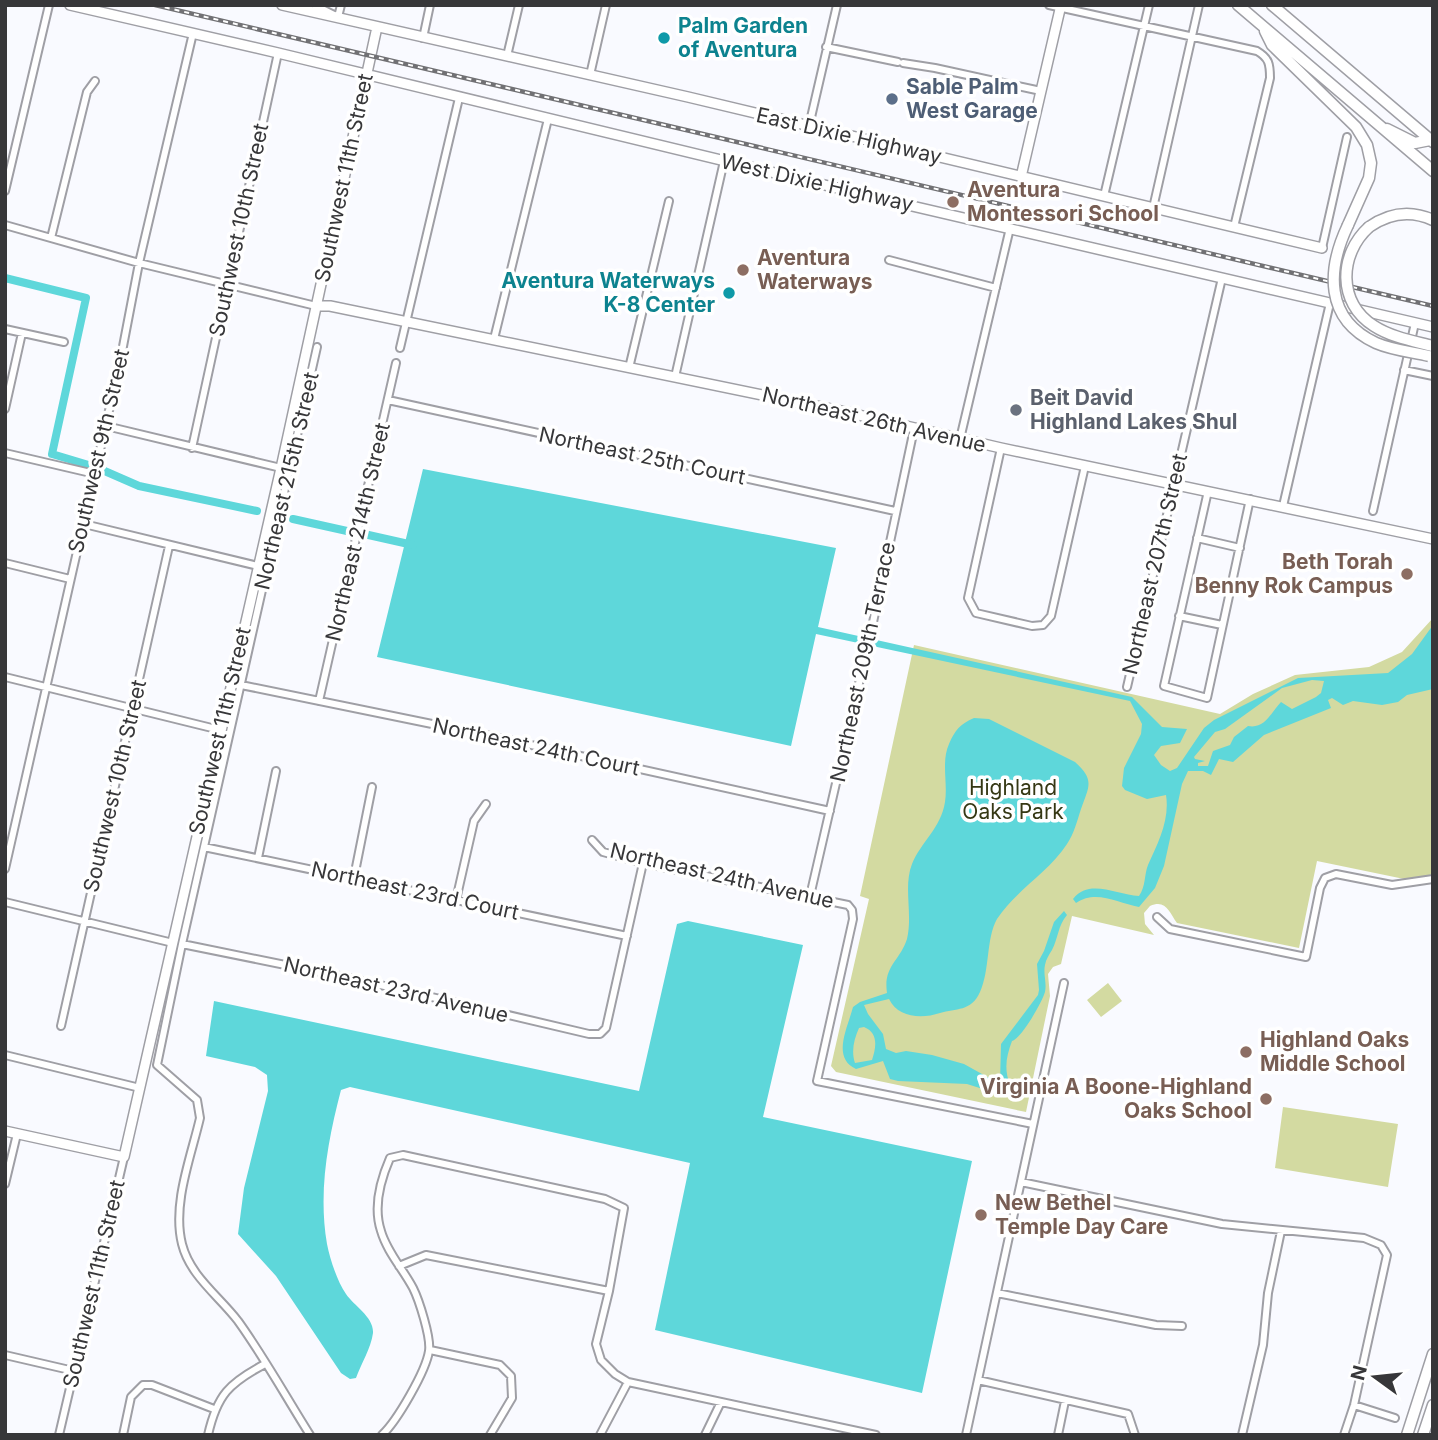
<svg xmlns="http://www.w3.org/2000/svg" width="1438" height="1440" viewBox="0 0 1438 1440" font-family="Inter,sans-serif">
	<rect width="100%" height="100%" fill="#f9faff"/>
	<path fill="#d3daa1" d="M1433 618V874L1409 880 1317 861 1299 948 1177 923C1169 912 1166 899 1150 906L1144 913 1145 924 1154 935 1072 916 1061 964 1053 967 1048 974 1050 996 1026 1112 836 1072 831 1066 869 899 860 896 914 645 1220 714 1253 694 1295 675 1369 667 1402 652Z
		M1108 983 1122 1001 1101 1017 1087 1000Z
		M1283 1107 1398 1124 1388 1187 1275 1168Z"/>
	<path fill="#5ed7da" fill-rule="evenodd" d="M423 469 836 548 818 627 1132 697 1162 727 1187 729 1180 743 1161 746 1154 755 1161 765 1170 771 1177 768 1204 728 1214 720 1298 678 1388 673 1412 654 1433 625V689L1407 695 1398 702 1382 705 1353 701 1343 705 1332 698 1328 700 1331 708 1264 735 1233 762 1219 759 1211 775 1203 771H1188L1182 784 1164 866 1155 888 1139 907C1118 903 1096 889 1076 903L1073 899C1089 878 1117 895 1139 896 1146 886 1144 875 1148 865 1158 843 1170 820 1166 795L1147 799 1125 790 1122 786 1124 768 1141 734 1142 724 1130 701 816 634 791 746 377 657ZM1312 680 1324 681 1321 693 1316 697 1292 709 1281 702C1270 714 1265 729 1248 726L1234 737 1230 745 1213 751 1208 766H1198V763L1205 761 1195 759 1194 757 1215 732 1225 729 1282 688Z
		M974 718 989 719 1075 762C1095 780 1089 786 1081 809 1077 821 1074 834 1067 844 1048 873 1016 890 997 919 986 938 990 971 980 992 971 1012 956 1008 940 1013 922 1019 898 1018 889 999L864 1005 868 1014 883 1034 886 1049 896 1053 906 1051 932 1055 964 1064 1000 1084 1001 1044 1038 995 1039 990 1037 964 1044 951 1054 922 1064 911 1067 915C1058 925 1058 939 1052 950 1049 955 1046 959 1045 965 1043 974 1047 983 1045 992 1042 1002 1022 1038 1012 1041 1006 1057 1004 1069 1010 1085L1005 1096 967 1084 898 1081 890 1079 883 1061 856 1069C831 1058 848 1027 853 1007L860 1002 887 993C883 966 900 961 907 939 913 914 903 887 912 864 921 842 941 828 945 802 948 783 941 762 949 744 955 730 960 724 974 718ZM864 1027C879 1033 876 1048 872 1060L855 1063C851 1051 854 1039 859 1028Z
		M688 921 803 945 763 1117 972 1161 922 1393 655 1330 690 1163 350 1087 341 1090C328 1140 318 1191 327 1244 330 1259 337 1281 346 1294 354 1306 374 1317 373 1333 371 1348 361 1364 356 1378L350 1379 341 1373 276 1276 238 1234 244 1188 268 1091 267 1075 255 1067 206 1056 214 1001 639 1091 677 924Z"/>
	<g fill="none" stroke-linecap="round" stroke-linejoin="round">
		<path stroke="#5ed7da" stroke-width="8" d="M5 278 86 298 52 454 92 466
			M100 469 139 486 257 511
			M293 519 347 531
			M364 534 413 545"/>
		<g stroke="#9f9fa5" stroke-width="10">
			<path id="street" d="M314 5 338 17 341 5
				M1049 5 1257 51C1269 58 1270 64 1270 78L1234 227
				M423 38 430 5
				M826 47 898 62
				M507 56 519 5
				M903 63 935 68 1041 91
				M590 75 606 5
				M809 126 837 5
				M5 191 49 5
				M1104 196 1149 5
				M1153 208 1199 5
				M5 225 139 263 316 306
				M51 238 87 92 95 81
				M1322 248 1347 137
				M889 260 996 288
				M5 329 64 342
				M494 339 548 119
				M400 348 459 98
				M629 368 669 201
				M1404 370 1433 376
				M675 377 724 161
				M388 400 895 511
				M5 409 22 333
				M106 426 281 468
				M960 439 1010 228
				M192 448 278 53
				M1001 448 968 598 976 613 1032 626 1043 625 1051 616 1085 466
				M5 453 95 474
				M1208 491 1164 686 1207 698 1250 499
				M1283 506 1330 303
				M1373 511 1415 323
				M84 524 258 566
				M1197 538 1240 548
				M5 563 70 579
				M1179 616 1222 625
				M5 677 220 730
				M241 685 481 734 830 811
				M1127 687 1222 278
				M319 701 396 363
				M592 840 603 852 643 863 848 905 852 910 853 919 817 1081 1033 1124
				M204 847 627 936
				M258 858 276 771
				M5 869 120 362 139 263 193 33
				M354 877 372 787
				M810 896 872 627 914 429
				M456 900 474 821 486 804
				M5 902 173 943
				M1157 917 1170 929 1306 957 1320 888 1325 878 1336 874 1392 885 1433 879
				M182 944 359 980 589 1034H600L606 1028 643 863
				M61 1026 169 546
				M5 1055 140 1088
				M1021 1182 1222 1224 1364 1238 1381 1245 1387 1255 1354 1405 1344 1435
				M5 1184 17 1134
				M399 1266 426 1255 609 1291
				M997 1293 1156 1325 1182 1326
				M430 1350 500 1365 511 1376 512 1398 490 1435
				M5 1355 74 1371
				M978 1380 1128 1414 1135 1435
				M1354 1405 1395 1418
				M59 1435 124 1157
				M123 1435 131 1397 143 1385H152L214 1409
				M208 1435C217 1395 229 1383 265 1364
				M310 1435C286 1397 264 1357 238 1321 219 1296 190 1276 182 1244 172 1204 191 1157 200 1118L197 1100 157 1065 182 944 317 347
				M382 1435C397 1421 426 1371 429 1351 431 1337 419 1300 413 1288 403 1269 387 1252 381 1231 373 1207 380 1181 390 1158L403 1155 605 1199 624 1208 609 1291 596 1344 601 1360 615 1374 628 1382 876 1435
				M600 1435 628 1382
				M705 1435 721 1402
				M966 1435 1064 983
				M1058 1435 1065 1401
				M1242 1435 1263 1345 1268 1293 1281 1231"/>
		</g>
		<g stroke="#9f9fa5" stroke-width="12">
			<path id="secondary" d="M70 5 278 53 899 203 1433 327
				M282 5 688 97 1322 248
				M1021 177 1061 5
				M316 306H330L850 413 1001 448 1433 539
				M5 1131 124 1157 281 468 377 27"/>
		</g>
		<g stroke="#9f9fa5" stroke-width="13">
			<path id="primary" d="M1238 5 1433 171
				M1272 5 1433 142
				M1265 31 1272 45 1356 127 1367 145 1371 163 1369 178 1348 225
				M1387 129 1415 143 1430 140
				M1369 227C1389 213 1411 210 1433 220
				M1407 1435 1433 1354
				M1423 1435 1433 1405"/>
		</g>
		<use href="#street" stroke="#fff" stroke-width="6"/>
		<use href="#secondary" stroke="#fff" stroke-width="9"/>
		<use href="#primary" stroke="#fff" stroke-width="10"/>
		<g stroke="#717174" stroke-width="4.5">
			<path id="rail" d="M155 5 1433 306"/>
		</g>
		<use href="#rail" stroke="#fff" stroke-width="2" stroke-dasharray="5" stroke-linecap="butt"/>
		<g stroke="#9f9fa5" stroke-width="13" stroke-linecap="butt">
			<path id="primary-bridge" d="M1348 225C1327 269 1324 319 1376 343 1392 350 1412 352 1429 356
				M1369 227C1339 254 1337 303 1374 326 1391 337 1413 341 1432 346"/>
		</g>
		<use href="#primary-bridge" stroke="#fff" stroke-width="10"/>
	</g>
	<g fill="#0f9aa8" stroke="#fff" stroke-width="2.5">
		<circle cx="664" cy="38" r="7"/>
		<circle cx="729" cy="293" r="7"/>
	</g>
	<circle fill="#5c6f8a" stroke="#fff" stroke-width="2.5" cx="892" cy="99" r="7"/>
	<g fill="#8d6e63" stroke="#fff" stroke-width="2.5">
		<circle cx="953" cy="202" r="7"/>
		<circle cx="743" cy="270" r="7"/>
		<circle cx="1407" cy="574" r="7"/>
		<circle cx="1246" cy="1052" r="7"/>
		<circle cx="1266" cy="1099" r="7"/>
		<circle cx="981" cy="1215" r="7"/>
	</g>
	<circle fill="#6b7280" stroke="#fff" stroke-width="2.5" cx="1016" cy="410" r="7"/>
	<g text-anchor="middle" stroke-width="7" stroke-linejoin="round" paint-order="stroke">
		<g font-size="21" font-weight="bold" fill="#0d838f" stroke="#fff" text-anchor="start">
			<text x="678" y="33">Palm Garden<tspan x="678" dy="24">of Aventura</tspan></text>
			<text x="715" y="288" text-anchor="end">Aventura Waterways<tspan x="715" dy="24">K-8 Center</tspan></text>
		</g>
		<g font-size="21" font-weight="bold" fill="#4e5e75" stroke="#fff" text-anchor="start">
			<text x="906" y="94">Sable Palm<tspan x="906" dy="24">West Garage</tspan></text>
		</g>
		<g font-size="21" fill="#373739" stroke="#fff">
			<text transform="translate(849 136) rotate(13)" y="7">East Dixie Highway</text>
			<text transform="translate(344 178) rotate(-78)" y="7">Southwest 11th Street</text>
			<text transform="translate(817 183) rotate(13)" y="7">West Dixie Highway</text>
			<text transform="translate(239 230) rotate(-78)" y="7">Southwest 10th Street</text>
			<text transform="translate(874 420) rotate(13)" y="7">Northeast 26th Avenue</text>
			<text transform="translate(99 451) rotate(-77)" y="7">Southwest 9th Street</text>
			<text transform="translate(642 456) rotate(12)" y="7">Northeast 25th Court</text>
			<text transform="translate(287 481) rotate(-77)" y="7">Northeast 215th Street</text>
			<text transform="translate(358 532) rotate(-77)" y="7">Northeast 214th Street</text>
			<text transform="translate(1155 564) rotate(-77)" y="7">Northeast 207th Street</text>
			<text transform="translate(863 662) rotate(-78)" y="7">Northeast 209th Terrace</text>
			<text transform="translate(220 731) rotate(-77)" y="7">Southwest 11th Street</text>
			<text transform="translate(536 747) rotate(12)" y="7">Northeast 24th Court</text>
			<text transform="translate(115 786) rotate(-77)" y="7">Southwest 10th Street</text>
			<text transform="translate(722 876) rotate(13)" y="7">Northeast 24th Avenue</text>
			<text transform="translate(415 891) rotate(12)" y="7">Northeast 23rd Court</text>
			<text transform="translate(396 990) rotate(13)" y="7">Northeast 23rd Avenue</text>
			<text transform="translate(94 1284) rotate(-77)" y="7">Southwest 11th Street</text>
		</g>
		<g font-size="21" font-weight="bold" fill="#785e54" stroke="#fff" text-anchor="start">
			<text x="967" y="197">Aventura<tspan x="967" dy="24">Montessori School</tspan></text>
			<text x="757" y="265">Aventura<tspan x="757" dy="24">Waterways</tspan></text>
			<text x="1393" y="569" text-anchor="end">Beth Torah<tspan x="1393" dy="24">Benny Rok Campus</tspan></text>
			<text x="1260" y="1047">Highland Oaks<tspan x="1260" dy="24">Middle School</tspan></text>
			<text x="1252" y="1094" text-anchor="end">Virginia A Boone-Highland<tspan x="1252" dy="24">Oaks School</tspan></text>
			<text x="995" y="1210">New Bethel<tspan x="995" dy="24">Temple Day Care</tspan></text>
		</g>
		<g font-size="21" font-weight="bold" fill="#5b616d" stroke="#fff" text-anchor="start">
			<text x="1030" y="405">Beit David<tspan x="1030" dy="24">Highland Lakes Shul</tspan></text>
		</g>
		<g font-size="21" fill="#353814" stroke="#fff">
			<text x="1013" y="795">Highland<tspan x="1013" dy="24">Oaks Park</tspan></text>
		</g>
	</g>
	<rect width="1438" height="1440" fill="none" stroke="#373739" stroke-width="14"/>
	<g transform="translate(1375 1377) rotate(285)" stroke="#ffffff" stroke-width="5" paint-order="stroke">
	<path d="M0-5L12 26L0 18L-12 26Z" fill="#373739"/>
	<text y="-10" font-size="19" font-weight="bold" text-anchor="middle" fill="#373739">N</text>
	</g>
</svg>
